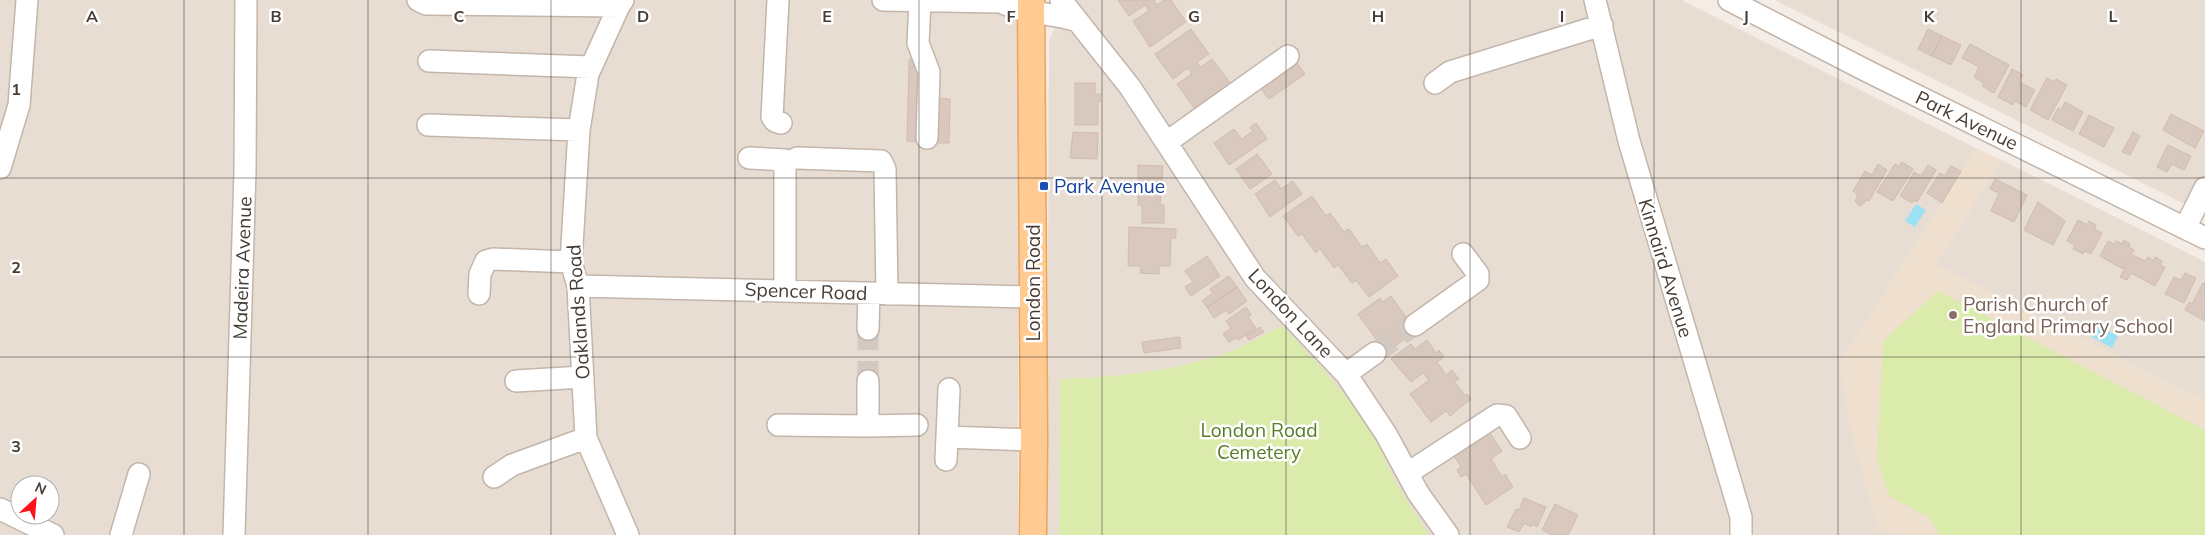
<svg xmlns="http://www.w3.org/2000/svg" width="2205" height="535" viewBox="0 0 2205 535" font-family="Mulish,sans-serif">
	<rect width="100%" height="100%" fill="#f4ece5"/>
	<path fill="#e8ddd3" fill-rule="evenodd" d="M0 0H1014L1017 23 1019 149 1018 535H0ZM20 485H50V515H20Z
		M1069 0H1681L1976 148 1839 364 1923 535H1047L1049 40Z
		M1775 0H2205V214Z
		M2001 160 2205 262V400L1936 265Z"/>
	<path fill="#eedfce" d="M1976 148 2001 160 1936 265 2205 400V535H1923L1878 531 1852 435 1839 364Z"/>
	<path fill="#daebab" d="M1938 291 2205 430V535H1940L1928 517 1889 496 1877 460 1883 341Z
		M1282 326 1320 366 1352 404 1374 435 1395 481 1428 535H1059L1060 379C1119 377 1178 371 1234 350 1250 343 1266 333 1282 326Z"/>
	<path fill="#9de1f5" d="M1916 204 1926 210 1915 227 1905 221Z
		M2098 326 2118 336 2112 348 2092 337Z"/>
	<path fill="#d9c8bd" stroke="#d1bcac" d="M1118 0H1154L1157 5 1164 0H1171L1186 22 1150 47 1133 21 1149 11 1145 5 1129 16Z
		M1191 29 1209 54 1197 62 1201 67 1212 59 1233 87 1197 112 1177 84 1192 74 1188 68 1173 79 1155 54Z
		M1928 29 1942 36 1932 56 1918 49Z
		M1942 36 1961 45 1951 65 1932 56Z
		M1970 44 2009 65 1994 93 1982 86 1984 83 1974 77 1979 67 1962 58Z
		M909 59H917L921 67H909Z
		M1297 63 1305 74 1269 99 1261 89Z
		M909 67H921L919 142 907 141Z
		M2012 69 2023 75 2019 82 2035 90 2026 107 2015 101 2013 105 1998 97Z
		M2047 78 2055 82 2056 79 2067 85 2048 120 2030 110Z
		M1075 83H1095V94H1100V102H1098V125H1075Z
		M937 98 950 99 949 143H936Z
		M2065 102 2083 112 2073 131 2052 120 2058 108 2061 110Z
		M2171 114 2204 131 2195 148 2163 130Z
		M2089 115 2114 128 2104 147 2079 134Z
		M1256 123 1267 139 1229 165 1214 143 1234 129 1242 139 1253 131 1250 127Z
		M1073 132 1098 133 1097 159 1070 158Z
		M2133 132 2140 136 2130 155 2122 152Z
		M2168 145 2191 156 2184 170 2172 164 2167 172 2157 167Z
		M1257 154 1272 174 1250 189 1236 169Z
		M1902 162 1913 169 1893 201 1877 192 1895 164 1899 166Z
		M1878 164 1887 170 1869 201 1866 200 1863 204 1859 206 1855 201 1858 195 1853 191 1865 171 1872 175Z
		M1138 165 1163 166 1160 205H1164V223H1142V205H1138Z
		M1928 165 1936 170 1917 202 1914 200 1912 203 1900 196 1914 172 1921 176Z
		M1951 166 1961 171 1942 203 1927 193 1940 173 1945 176Z
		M1995 179 2027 195 2014 222 1991 211 1999 193 1990 189Z
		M1275 180 1281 189 1293 181 1302 194 1270 217 1255 194Z
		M1312 196 1326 216 1330 213 1344 232 1349 229 1362 247 1367 244 1380 263 1386 259 1398 276 1369 297 1356 280 1352 283 1338 265 1334 268 1320 249 1316 253 1302 234 1298 236 1283 216Z
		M2038 202 2065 221 2053 245 2024 230Z
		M2078 220 2087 225 2089 221 2096 225 2094 229 2102 233 2091 254 2085 251 2083 254 2073 249 2075 245 2067 241Z
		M1129 227 1176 229V238H1171L1170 266H1159V274L1140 273 1141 266H1128Z
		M2124 240 2130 244 2129 247 2134 250 2123 269 2100 256 2108 241 2114 244 2116 241 2122 244Z
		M2133 255 2145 261 2148 257 2154 261 2155 257 2162 261 2160 265 2165 267 2155 286 2131 273 2127 280 2120 277Z
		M1207 256 1220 276 1191 296 1185 287 1193 282 1185 271Z
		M2185 273 2196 278 2184 303 2165 294 2174 277 2181 280Z
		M1229 276 1237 287 1207 307 1202 301 1213 293 1210 289Z
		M2203 283 2205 284V321L2185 310 2189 302 2192 304Z
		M1237 287 1247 301 1229 314 1226 310 1214 318 1207 307Z
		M1391 296 1416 331 1386 353 1358 314 1380 298 1382 302Z
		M1246 307 1251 315 1248 317 1256 328 1238 340 1237 337 1229 342 1223 334 1231 328 1226 321Z
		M1260 327 1264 332 1249 340 1246 336Z
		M1180 337 1181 348 1144 353 1142 342Z
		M1427 340 1436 353 1439 350 1444 357 1437 362 1446 375 1452 370 1459 379 1455 382 1465 396 1467 394 1471 399 1450 416 1446 411 1431 422 1410 394 1429 380 1423 373 1411 382 1391 359 1411 344 1415 349Z
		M1486 427 1502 451 1491 459 1502 477 1505 474 1513 487 1486 505 1466 474 1461 477 1457 470 1461 467 1450 450Z
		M1524 498 1546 507 1537 527 1532 524 1531 527 1524 523 1519 532 1507 527 1516 509 1519 510Z
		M1555 504 1578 515 1568 535H1552L1542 530Z"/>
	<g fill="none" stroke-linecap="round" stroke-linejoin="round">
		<path stroke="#d1c9c2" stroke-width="21" stroke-dasharray="21 11" stroke-linecap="butt" d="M868 329V381
			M1375 353 1415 325"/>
		<g stroke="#c3b5aa" stroke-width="24">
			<path id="minor" d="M418 0 426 4 619 6
				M623 0 619 6 588 74 579 130 571 262 578 286 586 438 628 535
				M778 0 772 117 775 121 781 123
				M883 0 1001 2C1024 14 1053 13 1078 21
				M1061 0 1130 87 1255 278 1346 374 1386 434 1418 493 1448 535
				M1595 0 1629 141 1741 517V535
				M1729 0 1871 73 2205 238
				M920 2 918 43 929 72 927 138
				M429 61 591 67
				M1435 83 1450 72 1602 25
				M428 125 579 130
				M1167 142 1288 56
				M749 158 785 160V290
				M797 158 881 161 885 169 887 294
				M0 168 19 105 27 0
				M2185 228 2205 188
				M578 286 1033 297
				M479 294 480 274 486 261 493 259 571 262
				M1415 325 1478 280V274L1463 254
				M868 329 869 293
				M1346 374 1375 353
				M516 381 583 377
				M868 381V426L917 425
				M778 425 868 426
				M947 437 1034 440
				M946 460 949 389
				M1408 473 1497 415 1506 416 1520 438
				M494 477 512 465 586 438
				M0 509 53 535
				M121 535 139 474
				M234 535 245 171 246 0"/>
		</g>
		<g stroke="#eba55c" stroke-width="29">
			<path id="major" d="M1031 0 1034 440 1033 535"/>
		</g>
		<use href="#minor" stroke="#fff" stroke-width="21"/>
		<use href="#major" stroke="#ffcb93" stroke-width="26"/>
	</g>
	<path fill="none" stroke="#463c34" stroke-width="1" stroke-opacity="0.55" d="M184 0V535M368 0V535M551 0V535M735 0V535M919 0V535M1102 0V535M1286 0V535M1470 0V535M1654 0V535M1838 0V535M2021 0V535M0 178H2205M0 357H2205"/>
	<rect fill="#1a4fb4" stroke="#fff" stroke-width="2" x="1039" y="181" width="10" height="10" rx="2.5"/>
	<circle fill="#8d6e63" stroke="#fff" stroke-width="2" cx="1953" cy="315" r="5"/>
	<g text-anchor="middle" stroke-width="5" stroke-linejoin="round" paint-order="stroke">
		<g font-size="19" fill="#463c34" stroke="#fff">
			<text transform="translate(1967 120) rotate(26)" y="7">Park Avenue</text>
			<text transform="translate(242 268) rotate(-88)" y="7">Madeira Avenue</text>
			<text transform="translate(1666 268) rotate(73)" y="7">Kinnaird Avenue</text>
			<text transform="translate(1033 283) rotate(-90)" y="7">London Road</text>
			<text transform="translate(806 291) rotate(2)" y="7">Spencer Road</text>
			<text transform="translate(578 312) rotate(-94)" y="7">Oaklands Road</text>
			<text transform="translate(1291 313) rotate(47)" y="7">London Lane</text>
		</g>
		<g font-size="19" fill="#164399" stroke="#fff" text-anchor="start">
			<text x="1054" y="193">Park Avenue</text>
		</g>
		<g font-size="19" fill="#785e54" stroke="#fff" text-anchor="start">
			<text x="1963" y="311">Parish Church of<tspan x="1963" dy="22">England Primary School</tspan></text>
		</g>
		<g font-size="19" fill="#567c24" stroke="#fff">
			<text x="1259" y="437">London Road<tspan x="1259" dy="22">Cemetery</tspan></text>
		</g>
	</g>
	<g font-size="16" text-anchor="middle" font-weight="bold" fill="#463c34" stroke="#fff" stroke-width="5" stroke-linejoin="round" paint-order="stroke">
		<text x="92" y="22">A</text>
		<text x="276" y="22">B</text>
		<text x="459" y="22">C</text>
		<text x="643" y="22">D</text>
		<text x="827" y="22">E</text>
		<text x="1011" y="22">F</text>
		<text x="1194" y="22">G</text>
		<text x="1378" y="22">H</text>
		<text x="1562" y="22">I</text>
		<text x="1746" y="22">J</text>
		<text x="1929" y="22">K</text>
		<text x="2113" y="22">L</text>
		<text x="16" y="95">1</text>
		<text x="16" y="273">2</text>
		<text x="16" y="452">3</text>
	</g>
	<g transform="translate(35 500) rotate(26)"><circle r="24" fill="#ffffff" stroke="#b5b1ae"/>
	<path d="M0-4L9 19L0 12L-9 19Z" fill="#ff111a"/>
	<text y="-8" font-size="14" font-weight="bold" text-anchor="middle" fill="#463c34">N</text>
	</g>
</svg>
